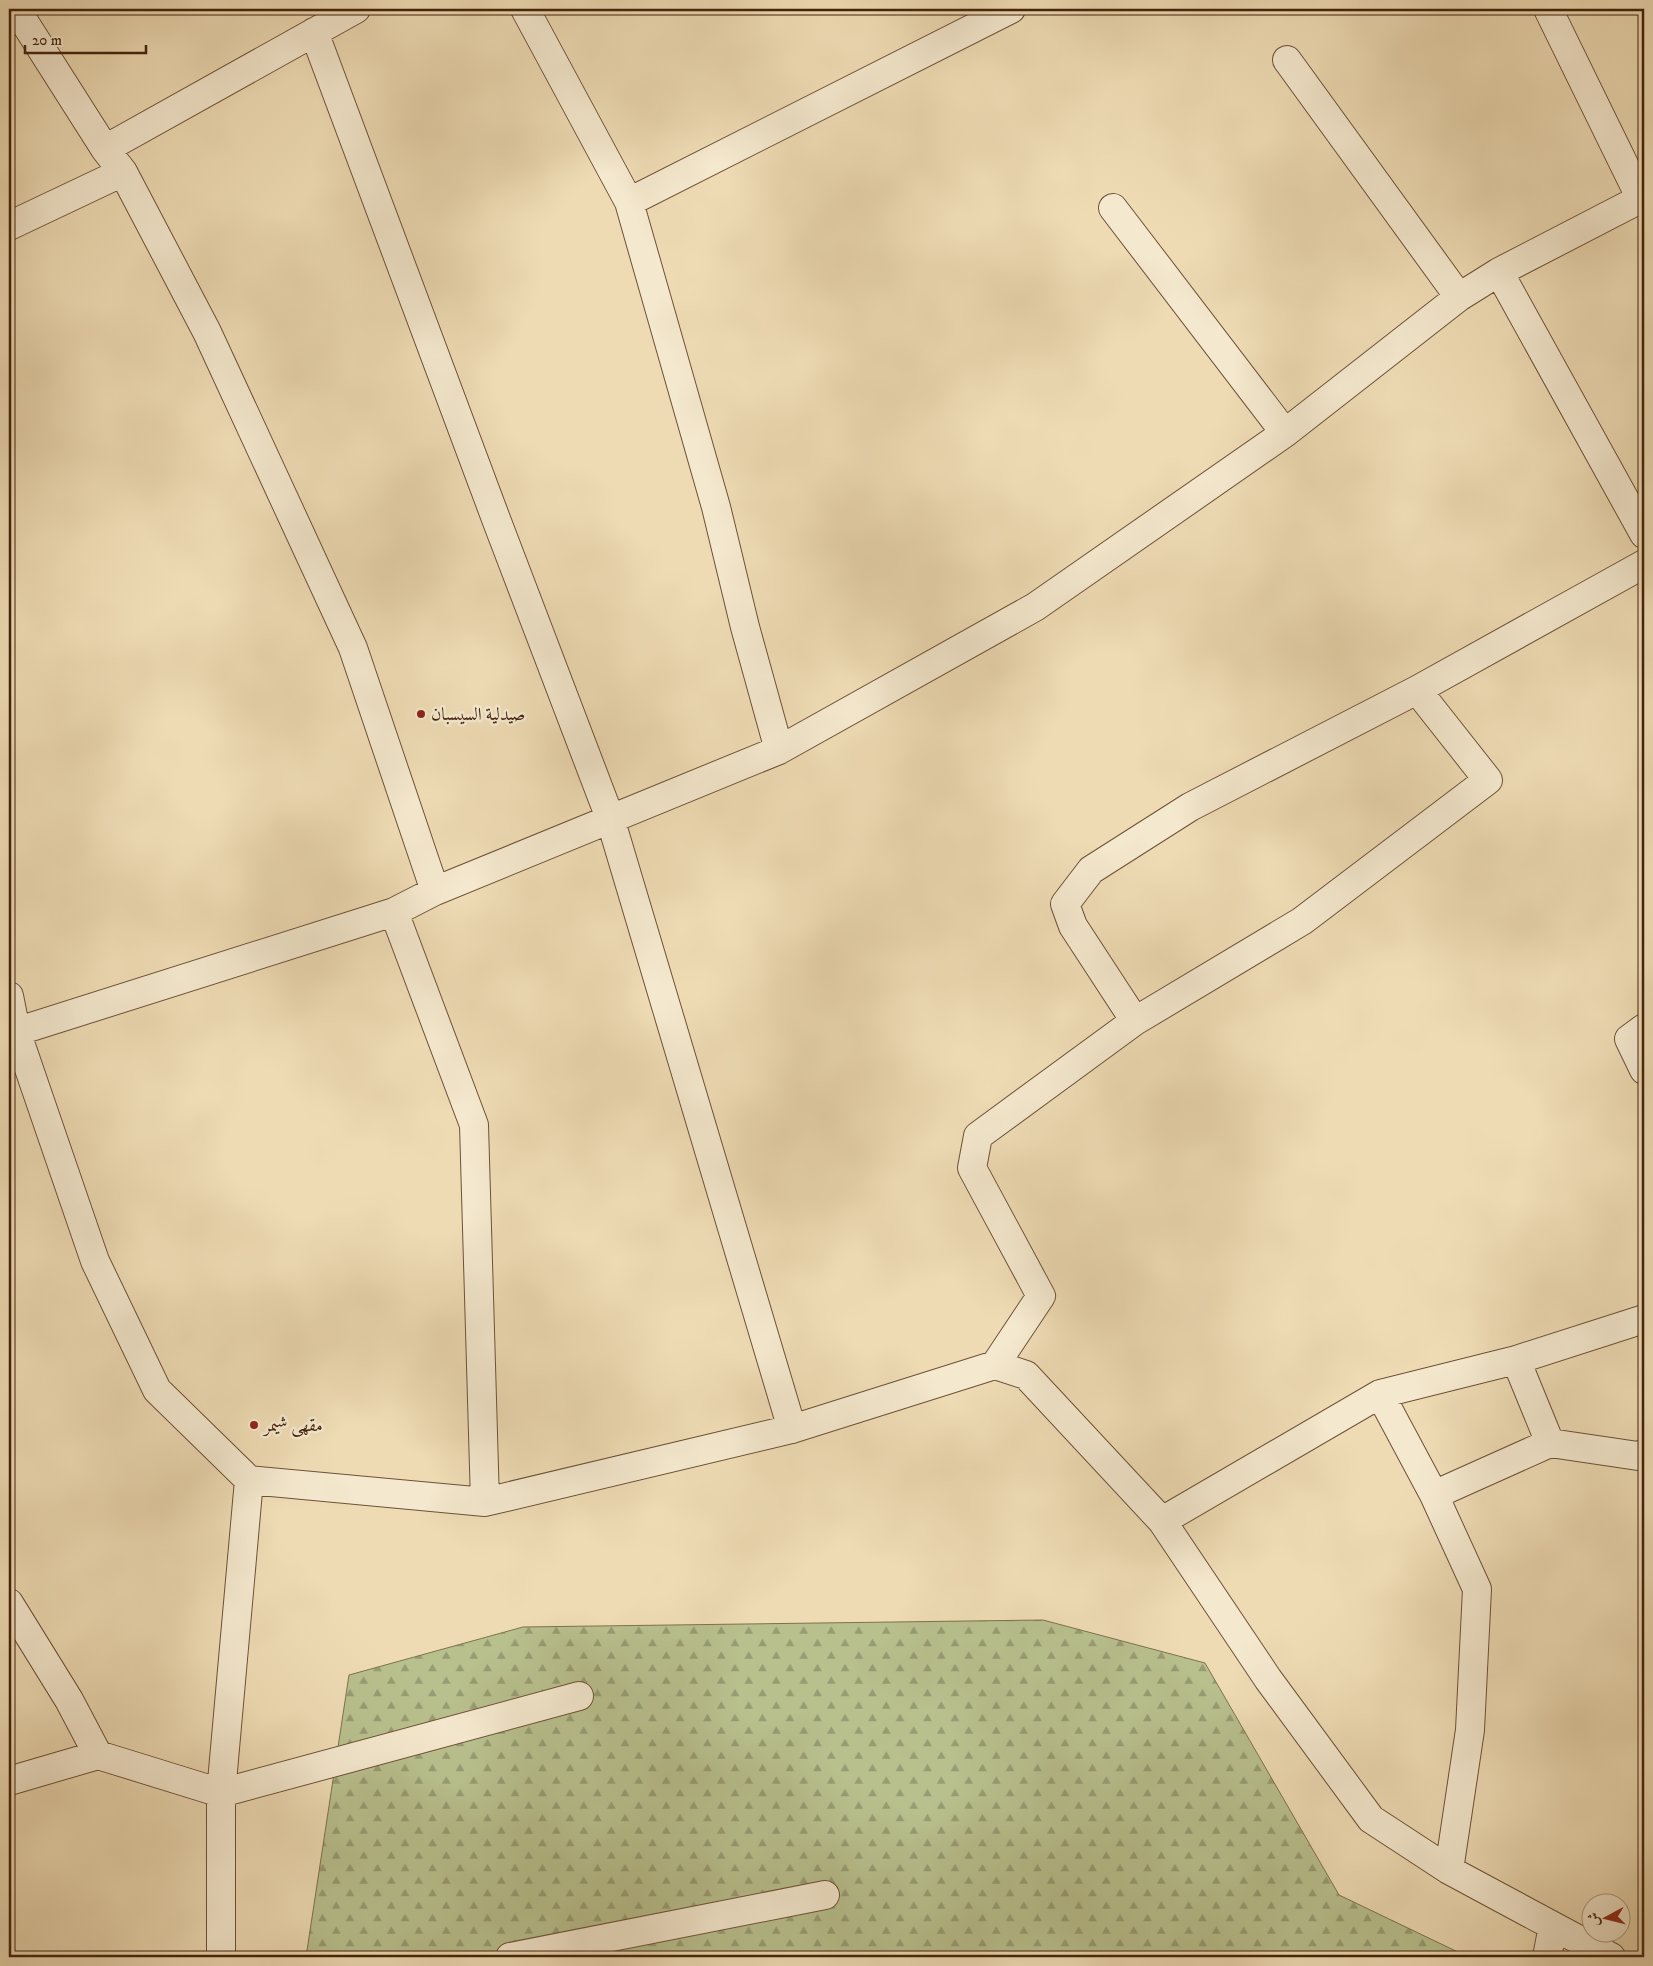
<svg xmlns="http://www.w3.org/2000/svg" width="1653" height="1966" viewBox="0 0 1653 1966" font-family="'IM FELL DW Pica',Amiri,serif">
	<defs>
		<pattern id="forest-firs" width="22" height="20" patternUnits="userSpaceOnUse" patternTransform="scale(1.25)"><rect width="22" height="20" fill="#b8c08e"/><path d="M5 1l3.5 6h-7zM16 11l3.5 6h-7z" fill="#979c72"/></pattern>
	</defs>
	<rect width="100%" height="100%" fill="#eedbb4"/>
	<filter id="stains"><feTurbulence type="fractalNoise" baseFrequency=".004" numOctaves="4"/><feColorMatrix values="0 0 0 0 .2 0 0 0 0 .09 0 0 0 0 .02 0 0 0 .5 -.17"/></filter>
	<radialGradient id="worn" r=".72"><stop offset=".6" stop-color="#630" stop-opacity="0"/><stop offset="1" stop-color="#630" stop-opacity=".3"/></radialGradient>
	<path fill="url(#forest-firs)" stroke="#7e724e" d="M1043 1620 1205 1663 1339 1895 1460 1953 1463 1957H306L349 1675 523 1627Z"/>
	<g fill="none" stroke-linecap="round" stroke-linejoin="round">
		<g stroke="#6e5137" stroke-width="30">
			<path id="street" d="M16 9 105 149 123 172 207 332 353 648 435 891
				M525 9 629 202 716 507 745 627 779 750
				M1548 9 1641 199
				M314 32 496 519 610 818 792 1429
				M1287 60 1459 297
				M105 149 356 9
				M629 202 1011 9
				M1113 208 1285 433
				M9 226 123 172
				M1499 272 1644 534
				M394 912 474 1125 485 1502
				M9 996 16 1031 95 1261 157 1390 249 1480 485 1502 792 1429 995 1365 1026 1375 1162 1521 1268 1679 1371 1819 1449 1870 1611 1957
				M1135 1021 1073 926 1065 904 1091 870 1190 807 1417 690 1644 564
				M1644 1028 1629 1039 1644 1070
				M9 1034 394 912 435 891 779 750 1035 607 1285 433 1459 297 1499 272 1644 197
				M1516 1360 1550 1443
				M995 1365 1041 1296 972 1168 978 1136 1135 1021 1302 921 1488 780 1417 690
				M1380 1394 1434 1495 1477 1589 1470 1730 1449 1870
				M1434 1495 1550 1443 1638 1456 1644 1454
				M1162 1521 1380 1394 1516 1360 1644 1319
				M9 1603 69 1700 98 1755
				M9 1781 98 1755 221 1793 579 1696
				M221 1957V1793L249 1480
				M510 1957 825 1895
				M1547 1957 1553 1926"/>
		</g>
		<use href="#street" stroke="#f4e8ce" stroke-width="28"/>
	</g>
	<g fill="#8f2418" stroke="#f4e8ce" stroke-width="2">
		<circle cx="421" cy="714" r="5"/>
		<circle cx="254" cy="1425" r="5"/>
	</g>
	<g text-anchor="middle" stroke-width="5" stroke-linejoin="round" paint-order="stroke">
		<g font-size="18" fill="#43230d" stroke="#f4e8ce" text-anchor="start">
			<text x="431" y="720">صيدلية السيسبان</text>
			<text x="264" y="1431">مقهى شيمر</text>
		</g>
	</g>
	<rect width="1653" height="1966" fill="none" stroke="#eedbb4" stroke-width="30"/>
	<rect x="10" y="10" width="1633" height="1946" fill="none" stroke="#43230d" stroke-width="2.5"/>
	<rect x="15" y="15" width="1623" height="1936" fill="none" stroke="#43230d"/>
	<g transform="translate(1606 1918) rotate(263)"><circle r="24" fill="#f4e8ce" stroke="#ad9981"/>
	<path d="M0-4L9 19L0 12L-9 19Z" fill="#8f2418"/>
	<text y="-8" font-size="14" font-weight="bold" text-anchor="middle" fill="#43230d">ش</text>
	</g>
	<path d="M25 45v8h121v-8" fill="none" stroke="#43230d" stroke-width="2.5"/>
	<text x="32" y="45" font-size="15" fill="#43230d" stroke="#f4e8ce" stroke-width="4" paint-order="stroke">20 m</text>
	<rect width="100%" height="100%" filter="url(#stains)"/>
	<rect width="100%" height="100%" fill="url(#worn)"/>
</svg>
